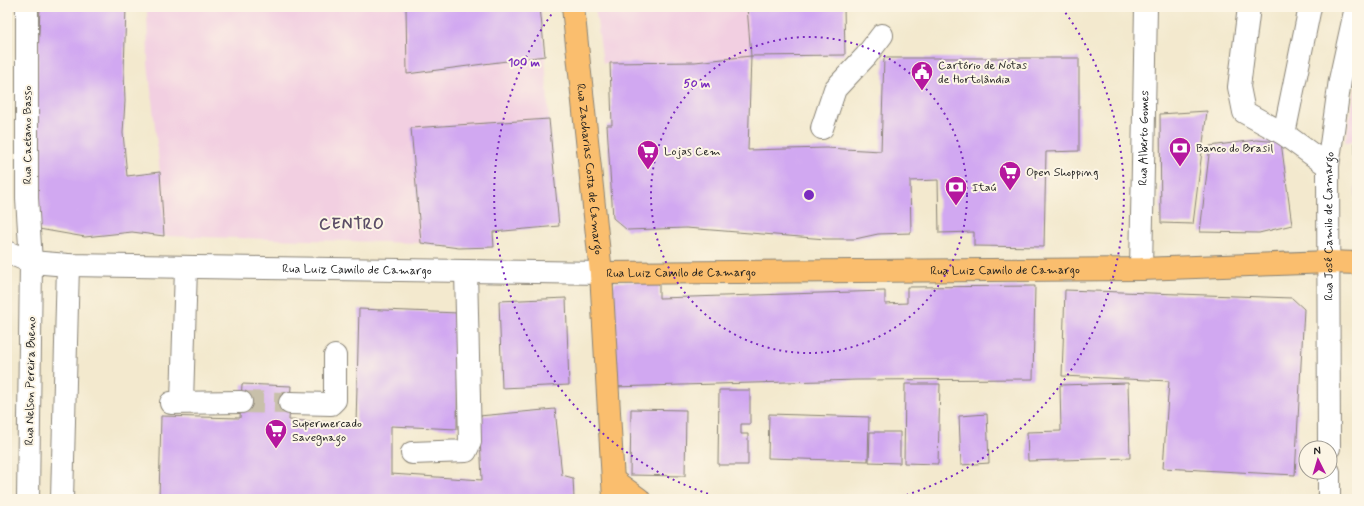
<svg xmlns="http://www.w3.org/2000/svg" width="1364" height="506" viewBox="0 0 1364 506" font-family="Mynerve,sans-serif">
	<rect width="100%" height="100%" fill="#fcf5e5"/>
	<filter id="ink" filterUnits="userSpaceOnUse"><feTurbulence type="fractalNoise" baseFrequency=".025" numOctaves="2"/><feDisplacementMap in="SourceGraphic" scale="8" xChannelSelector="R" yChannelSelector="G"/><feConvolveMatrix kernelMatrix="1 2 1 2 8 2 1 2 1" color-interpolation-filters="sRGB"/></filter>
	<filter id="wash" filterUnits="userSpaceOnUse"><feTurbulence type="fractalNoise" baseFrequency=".012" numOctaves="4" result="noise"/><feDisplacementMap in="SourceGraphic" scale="16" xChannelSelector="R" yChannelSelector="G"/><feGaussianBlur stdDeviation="0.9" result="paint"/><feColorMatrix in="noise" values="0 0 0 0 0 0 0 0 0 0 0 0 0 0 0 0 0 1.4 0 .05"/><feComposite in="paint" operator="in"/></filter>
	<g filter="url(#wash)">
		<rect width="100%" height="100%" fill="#f3e9ce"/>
		<path fill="#f2cfe1" d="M147 7H406L408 74 545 56 549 119 411 128 421 243 164 236 160 172 148 63Z
			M595 7H747L751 56 699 62 603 63Z
			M1357 82V142H1345Z"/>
		<g id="blocks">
			<path fill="#d1a8f1" d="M40 7H126L124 71 125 101 123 133 127 176 160 172 164 236 132 232 85 237 39 229 34 159Z
				M406 7H540L545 56 407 74Z
				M747 7H844L845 55 751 56 748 150 826 148 881 151 884 58H1079V151L1046 152 1044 247 974 246V232L939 233 938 180 910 181 911 233 878 234 855 239H826L686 228 627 230 613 218 607 125H612L610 63 695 62 751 56Z
				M1207 111 1193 224 1161 223 1160 114Z
				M549 119 559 226 493 232 494 247 459 248 421 243 411 128Z
				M1256 140 1281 142 1292 225 1259 233 1200 232 1210 146Z
				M1355 142H1357V201H1356Z
				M659 281V298L885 291V304L907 303V287L1035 286 1033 379 857 380 612 387 609 292 616 282Z
				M1065 290 1292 298 1304 309 1295 475 1163 468 1169 381 1062 376Z
				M566 298 569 385 502 388 499 301Z
				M359 309 458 313 457 429 391 426V474L482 480 479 416 555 409 562 475 573 478 574 499H159L161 416 240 418 242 384 291 386 289 420 356 424Z
				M1128 383 1130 458 1028 461 1027 432 1061 431 1060 385Z
				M905 384H940L938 464 904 463Z
				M719 390H750V424H741V434H748V465H718Z
				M631 409 686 410 685 476 630 475Z
				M769 414 869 417 868 461 768 458Z
				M987 414 989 463 961 465 959 416Z
				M870 432H900V463L869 462Z"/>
		</g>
	</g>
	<g filter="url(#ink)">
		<use href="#blocks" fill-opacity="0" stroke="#888275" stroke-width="1"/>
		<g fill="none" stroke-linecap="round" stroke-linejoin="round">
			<path stroke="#c8c0aa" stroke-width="22" stroke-dasharray="22 11" stroke-linecap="butt" d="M241 402 290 403"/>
			<g stroke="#888275" stroke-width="24">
				<g id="minor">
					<path d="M27 7V198L31 262 28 499"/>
					<path d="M1249 7 1239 87 1244 112 1284 134 1328 166"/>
					<path d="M822 128 835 89 866 56 882 35"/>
					<path d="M1284 134 1310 7"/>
					<path id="s1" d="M7 252 31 262 68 265 601 273"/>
					<path id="s2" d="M1141 269 1146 7"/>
					<path d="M182 402 186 267"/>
					<path d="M171 403 241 402"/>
					<path d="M290 403 331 404 335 400V356"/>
					<path id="s3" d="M1329 448 1328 166 1340 80 1356 7"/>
					<path d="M412 453 466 451 470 442 466 271"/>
					<path d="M1329 472V499"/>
					<path d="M62 499 68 265"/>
				</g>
			</g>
			<g stroke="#888275" stroke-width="24">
				<g id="major">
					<path id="s4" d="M573 7 601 273 614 499"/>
					<path id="s5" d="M601 273 1141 269 1329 262 1357 263"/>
					<path d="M613 480 639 499"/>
				</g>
			</g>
			<use href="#minor" stroke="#fff" stroke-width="22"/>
			<use href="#major" stroke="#fabe6e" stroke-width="22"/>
		</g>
	</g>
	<g fill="none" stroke="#7b2cbf" stroke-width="2" stroke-dasharray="2 4">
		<circle cx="809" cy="195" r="158"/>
		<path d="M725 499A315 315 0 0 1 556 8M1062 8A315 315 0 0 1 893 499"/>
	</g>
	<defs>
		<g id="civic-pin" transform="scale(1.15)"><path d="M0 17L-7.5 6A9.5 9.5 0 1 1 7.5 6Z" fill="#b5179e" stroke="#fcf5e5"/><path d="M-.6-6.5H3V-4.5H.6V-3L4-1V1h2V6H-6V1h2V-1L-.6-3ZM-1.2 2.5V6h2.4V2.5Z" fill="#fff"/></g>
		<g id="bank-pin" transform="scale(1.15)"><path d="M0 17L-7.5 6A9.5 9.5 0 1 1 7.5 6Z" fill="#b5179e" stroke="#fcf5e5"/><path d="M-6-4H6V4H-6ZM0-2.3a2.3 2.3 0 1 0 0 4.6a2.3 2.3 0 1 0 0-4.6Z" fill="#fff"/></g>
		<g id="supermarket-pin" transform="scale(1.15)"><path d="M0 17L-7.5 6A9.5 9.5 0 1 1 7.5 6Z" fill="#b5179e" stroke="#fcf5e5"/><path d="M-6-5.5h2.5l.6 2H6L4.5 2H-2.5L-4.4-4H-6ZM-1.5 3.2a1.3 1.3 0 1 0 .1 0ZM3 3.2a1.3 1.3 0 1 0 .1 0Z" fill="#fff"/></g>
	</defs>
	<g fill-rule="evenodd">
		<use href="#civic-pin" x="922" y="72"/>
		<use href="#bank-pin" x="1180" y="148"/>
		<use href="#supermarket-pin" x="648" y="151"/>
		<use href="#supermarket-pin" x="1010" y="172"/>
		<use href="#bank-pin" x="956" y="187"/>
		<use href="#supermarket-pin" x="276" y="430"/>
	</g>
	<g text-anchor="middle" stroke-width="4" stroke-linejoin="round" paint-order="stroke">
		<g font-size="12" fill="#1c1c1c" stroke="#fcf5e5" text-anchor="start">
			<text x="938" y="69">Cartório de Notas<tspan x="938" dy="14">de Hortolândia</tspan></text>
			<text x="1196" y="152">Banco do Brasil</text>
			<text x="664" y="155">Lojas Cem</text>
			<text x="1026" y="176">Open Shopping</text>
			<text x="972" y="191">Itaú</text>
			<text x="292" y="427">Supermercado<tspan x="292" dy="14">Savegnago</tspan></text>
		</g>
		<g font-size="12" fill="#1c1c1c" stroke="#fcf5e5">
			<text transform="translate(27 135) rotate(-90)" y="4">Rua Caetano Basso</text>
			<text dy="4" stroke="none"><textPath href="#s2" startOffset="131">Rua Alberto Gomes</textPath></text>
			<text dy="4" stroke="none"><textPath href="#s4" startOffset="163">Rua Zacharias Costa de Camargo</textPath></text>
			<text dy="4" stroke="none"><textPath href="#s3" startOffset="222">Rua José Camilo de Camargo</textPath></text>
			<text dy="4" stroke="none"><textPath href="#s1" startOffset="352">Rua Luiz Camilo de Camargo</textPath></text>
			<text dy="4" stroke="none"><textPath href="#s5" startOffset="404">Rua Luiz Camilo de Camargo</textPath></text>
			<text dy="4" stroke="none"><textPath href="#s5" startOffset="80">Rua Luiz Camilo de Camargo</textPath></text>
			<text transform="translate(30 381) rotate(-89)" y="4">Rua Nelson Pereira Bueno</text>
		</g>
		<g font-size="16" font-weight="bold" letter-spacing="1" fill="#5b4d67" stroke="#fcf5e5">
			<text x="352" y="229">CENTRO</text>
		</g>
	</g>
	<circle cx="809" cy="195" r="6" fill="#7b2cbf" stroke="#fcf5e5" stroke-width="2"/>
	<g font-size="12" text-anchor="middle" font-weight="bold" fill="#7b2cbf" stroke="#fcf5e5" stroke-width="4" stroke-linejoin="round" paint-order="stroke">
		<text x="524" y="66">100 m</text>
		<text x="697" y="87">50 m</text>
	</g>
	<rect width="1364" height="506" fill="none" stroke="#fcf5e5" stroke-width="24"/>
	<g transform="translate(1318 460) rotate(355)"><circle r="19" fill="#fcf5e5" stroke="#a29e95"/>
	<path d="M0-3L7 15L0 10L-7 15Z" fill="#b5179e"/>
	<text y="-6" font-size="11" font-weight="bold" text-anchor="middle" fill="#1c1c1c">N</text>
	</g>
</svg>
